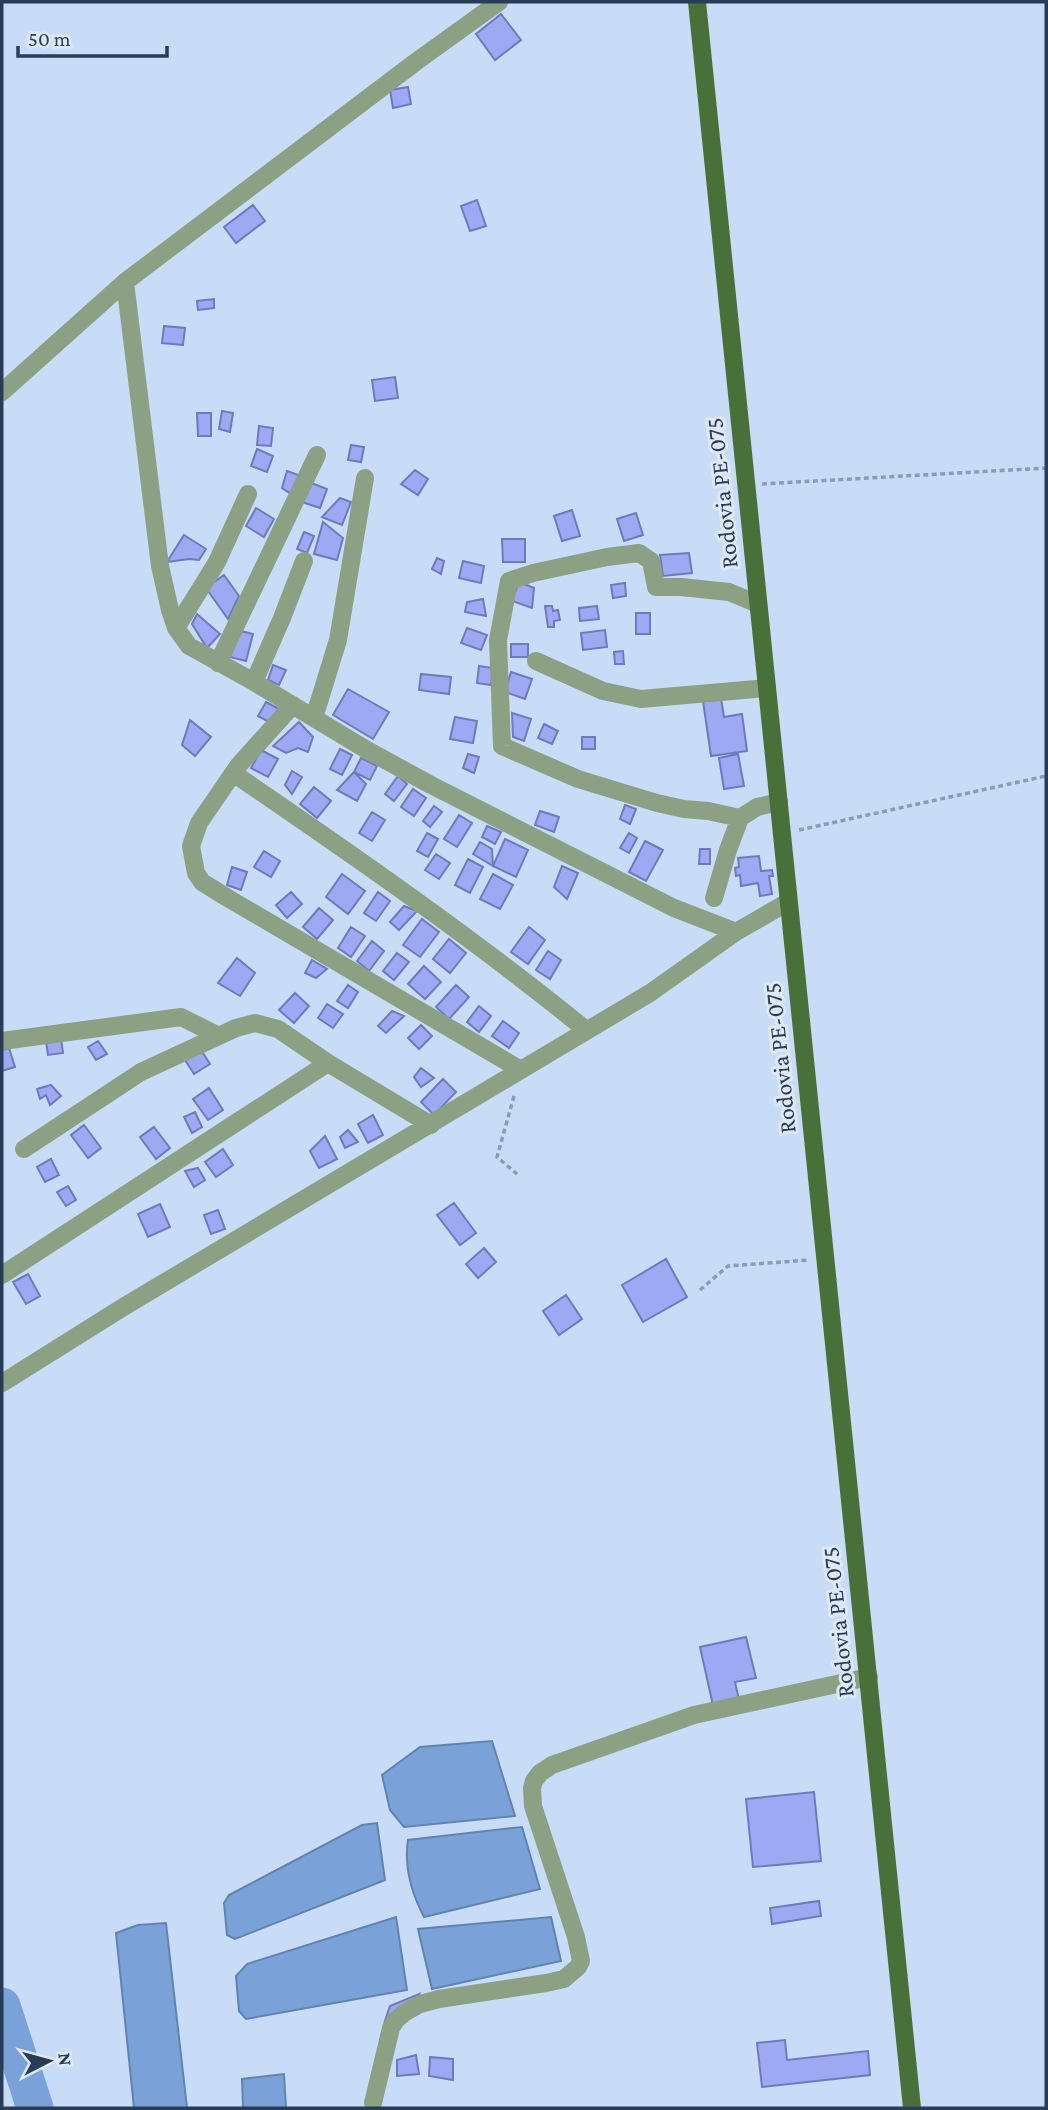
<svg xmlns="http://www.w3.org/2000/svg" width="1048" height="2110" viewBox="0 0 1048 2110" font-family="'Crimson Pro',serif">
	<rect width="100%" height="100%" fill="#c9dcf7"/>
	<path fill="#7aa1d8" stroke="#6183b1" stroke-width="2" d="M492 1741 515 1816 404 1827 390 1810 382 1775 420 1747Z
		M377 1823 385 1880 235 1939 227 1935 224 1903 229 1895 362 1825Z
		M522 1827 540 1889 424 1917C412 1894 404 1866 408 1840Z
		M396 1917 407 1990 246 2019 239 2011 236 1976 247 1964Z
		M551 1917 561 1961 432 1989 418 1929Z
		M166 1923 187 2108H134L116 1933 138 1925Z
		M284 2074 286 2108H243L242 2079Z"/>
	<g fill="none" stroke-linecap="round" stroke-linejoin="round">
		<path stroke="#7aa1d8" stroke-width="37" d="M2 2006 35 2108"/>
	</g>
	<path fill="#9ea9f3" stroke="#7079bf" stroke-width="2" d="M501 14 521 40 495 60 476 34Z
		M408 87 411 104 393 108 390 90Z
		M477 200 486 226 470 231 461 206Z
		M253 205 265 221 236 243 224 227Z
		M214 299V308L198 310 197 301Z
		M164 326 185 328 183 345 162 343Z
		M395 377 398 398 375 401 372 380Z
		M222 411 233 413 230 432 219 429Z
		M197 413H211V436H198Z
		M259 426 273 428 271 446 257 445Z
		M351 445 364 447 361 462 348 460Z
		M257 449 273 456 267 472 251 466Z
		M415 470 428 479 418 495 401 484Z
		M287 471 301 476 294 496 282 488Z
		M309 482 327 489 320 508 302 502Z
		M340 498 351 502 342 525 322 517Z
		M256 508 274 519 264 537 246 526Z
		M572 510 580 536 562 541 554 516Z
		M636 513 643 535 624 541 617 519Z
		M323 522 343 538 337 560 314 554Z
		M304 532 314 536 307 553 297 549Z
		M184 535 206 549 199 560 189 559 167 562Z
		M502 539H525V562H503Z
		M689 553 692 573 663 576 660 555Z
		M437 558 444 561 441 574 432 569Z
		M463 561 484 566 481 583 459 578Z
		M224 575 239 596 228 619 206 588Z
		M519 582 534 588 532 608 512 601Z
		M625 583 626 596 613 598 611 585Z
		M483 599 486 616 465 612 467 602Z
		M545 606H552L553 611 558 610 560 620 554 621V627H548Z
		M597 606 599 619 580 621 579 608Z
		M636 613H650V634H636Z
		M197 614 220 634 207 648 192 624Z
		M467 628 487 635 481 650 461 643Z
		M237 630 253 634 246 661 230 657Z
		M605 630 607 647 583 650 581 633Z
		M511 644H528V657H511Z
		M623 651 624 664H615L614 652Z
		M273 665 286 670 279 685 268 680Z
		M479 666 493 668 491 685 477 683Z
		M511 672 532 679 525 699 505 692Z
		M421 674 451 677 449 694 419 690Z
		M348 689 389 712 373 739 333 715Z
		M721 698 724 717 742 714 747 751 711 756 703 701Z
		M266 702 279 709 271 723 258 716Z
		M512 713 531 719 524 741 513 737Z
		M455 717 477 721 473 743 450 739Z
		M190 720 211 737 195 756 182 745Z
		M299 722 313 737 308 752 298 748 286 753 273 746Z
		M544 724 558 731 552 744 538 738Z
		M582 737H595V749H582Z
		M340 749 352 755 342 775 330 769Z
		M261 750 278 759 268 777 251 768Z
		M468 754 479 757 474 773 463 768Z
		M738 754 744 786 724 789 719 758Z
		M361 758 377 766 370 780 354 772Z
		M292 771 302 777 292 794 285 785Z
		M354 772 366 784 357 801 337 790Z
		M398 776 407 784 394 801 385 794Z
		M314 787 331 801 317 818 300 804Z
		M413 789 426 798 414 816 401 807Z
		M625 805 636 809 630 824 620 819Z
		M434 806 442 812 430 827 423 821Z
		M540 811 559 817 554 832 535 825Z
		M372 812 385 820 372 841 359 833Z
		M459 815 472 823 457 847 444 839Z
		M487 826 501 832 495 844 482 837Z
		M427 833 438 839 428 857 417 851Z
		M629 833 637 838 629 853 620 848Z
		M505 839 528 850 516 877 493 866Z
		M645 841 663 850 646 881 629 872Z
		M480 842 492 849 493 866 473 854Z
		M700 849H710V864H699Z
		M264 851 280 861 271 877 254 867Z
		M436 854 450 863 439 879 425 870Z
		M759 856 761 871 772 870 773 876H769L772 894 760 896 758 883 741 886 740 875 736 876 735 868 739 867 738 858Z
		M468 859 483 867 470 893 455 885Z
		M562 866 578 873 567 899 554 887Z
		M232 867 247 872 241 890 227 885Z
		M342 874 365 891 348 914 326 897Z
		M493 874 513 885 500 909 480 899Z
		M291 892 302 904 287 918 276 905Z
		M378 892 390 901 376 921 364 913Z
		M404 906 417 911 399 930 390 922Z
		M319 908 333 920 317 939 303 927Z
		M422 919 439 932 420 957 403 945Z
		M351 927 365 936 351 957 338 948Z
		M529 927 545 940 528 964 511 952Z
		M449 939 466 953 450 973 433 959Z
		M372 941 384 951 369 971 357 961Z
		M548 951 561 960 550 979 536 970Z
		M397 953 409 962 394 980 383 971Z
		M237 958 255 973 240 996 218 983Z
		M312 960 327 969 316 978 305 973Z
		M424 966 441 982 425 999 408 984Z
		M348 985 358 992 348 1008 337 1001Z
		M456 985 469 997 449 1019 436 1007Z
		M295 993 309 1006 294 1023 279 1010Z
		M327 1004 343 1014 333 1028 318 1018Z
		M479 1006 491 1016 479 1032 467 1022Z
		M392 1011 404 1016 386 1033 378 1026Z
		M503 1021 519 1033 509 1048 492 1036Z
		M421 1025 432 1036 419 1049 408 1038Z
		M61 1038 63 1053 48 1055 46 1041Z
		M98 1041 107 1054 96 1060 88 1047Z
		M9 1048 15 1067 2 1071V1050Z
		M201 1050 210 1064 194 1074 185 1060Z
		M421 1068 434 1078 421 1087 414 1077Z
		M443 1079 456 1092 434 1115 421 1102Z
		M51 1085 61 1096 50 1105 46 1095 40 1099 37 1089Z
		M209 1088 223 1110 208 1120 193 1099Z
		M195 1112 202 1127 192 1133 184 1117Z
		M373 1115 383 1135 368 1143 358 1124Z
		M84 1125 101 1148 88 1158 71 1135Z
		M154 1127 170 1148 156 1159 140 1137Z
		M348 1130 358 1142 345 1148 340 1137Z
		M325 1136 337 1159 319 1168 310 1151Z
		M223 1149 233 1165 216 1177 205 1162Z
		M51 1159 59 1175 45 1182 37 1167Z
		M198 1168 205 1180 194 1187 185 1171Z
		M68 1186 76 1200 66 1206 57 1192Z
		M454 1203 476 1233 460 1245 437 1215Z
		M160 1204 170 1227 148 1237 138 1214Z
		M218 1210 225 1229 211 1234 204 1215Z
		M484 1248 496 1262 478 1278 466 1264Z
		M666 1259 687 1297 643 1322 622 1285Z
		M28 1274 40 1296 26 1304 13 1282Z
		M566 1295 582 1319 559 1335 543 1311Z
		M746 1637 756 1678 735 1682 740 1704 714 1710 700 1647Z
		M814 1792 821 1861 753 1867 746 1799Z
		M819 1901 821 1916 772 1924 770 1908Z
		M419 1994 409 2010 385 2021 390 2006Z
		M785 2040 787 2060 868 2051 870 2075 762 2087 757 2043Z
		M416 2055 419 2074 397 2076V2060Z
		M430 2057 453 2059V2080L429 2076Z"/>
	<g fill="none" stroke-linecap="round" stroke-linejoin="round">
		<path stroke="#8a9db8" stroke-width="3.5" stroke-dasharray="5 3.5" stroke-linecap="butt" d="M762 484 1046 468
			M799 830 1046 776
			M514 1096 497 1157 517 1174
			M700 1290 728 1266 809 1260"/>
		<path stroke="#8ca184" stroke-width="18" d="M125 282 160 566 170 610 176 628 189 646 254 682 367 750 431 785 674 908 736 932
			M2 392 125 282 417 61 499 2
			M176 628 217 562 248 494
			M536 661 603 691 641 699 767 688
			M218 663 317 455
			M254 682 282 618 304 561
			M293 705 238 766 199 823 191 846 196 873 202 882 226 897 521 1070
			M314 718 338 640 365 478
			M233 773C353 855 473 938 586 1030
			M740 818 708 811 684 809 657 803 578 779 502 746 498 640 509 581 533 573 607 557 639 553 651 561 656 587H681L729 592 758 604
			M714 898 728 850 740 818 757 807 779 802
			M2 1041 181 1017 219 1036
			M24 1149 141 1072 236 1028 255 1023 278 1029 328 1063 431 1125
			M2 1275 328 1063
			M2 1383 125 1306 650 993 736 932 788 902
			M373 2103 391 2028 396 2020 404 2013 420 2004 439 1999 546 1983 564 1979 578 1967 581 1961 576 1937 533 1806 532 1788 534 1781 540 1773 552 1765 694 1715 869 1677"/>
		<path stroke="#4a703a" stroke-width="18" d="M697 2 912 2108"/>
	</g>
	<g text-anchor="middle" stroke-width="6" stroke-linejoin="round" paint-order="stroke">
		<g font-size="24" fill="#283c57" stroke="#dfe9f6">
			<text transform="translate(722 493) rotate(-96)" y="8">Rodovia PE-075</text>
			<text transform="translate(780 1058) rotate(-96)" y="8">Rodovia PE-075</text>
			<text transform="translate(838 1622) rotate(-96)" y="8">Rodovia PE-075</text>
		</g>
	</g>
	<rect width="1048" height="2110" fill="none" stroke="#283c57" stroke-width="7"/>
	<g transform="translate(49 2061) rotate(84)" stroke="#dfe9f6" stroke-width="5" paint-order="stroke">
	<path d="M0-5L12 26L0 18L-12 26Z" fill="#283c57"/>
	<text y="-10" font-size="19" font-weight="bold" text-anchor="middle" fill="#283c57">N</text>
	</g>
	<path d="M18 46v10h149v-10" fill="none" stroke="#283c57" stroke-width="3.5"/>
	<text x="28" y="46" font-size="21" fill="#283c57" stroke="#dfe9f6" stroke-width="5" paint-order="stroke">50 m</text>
</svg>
